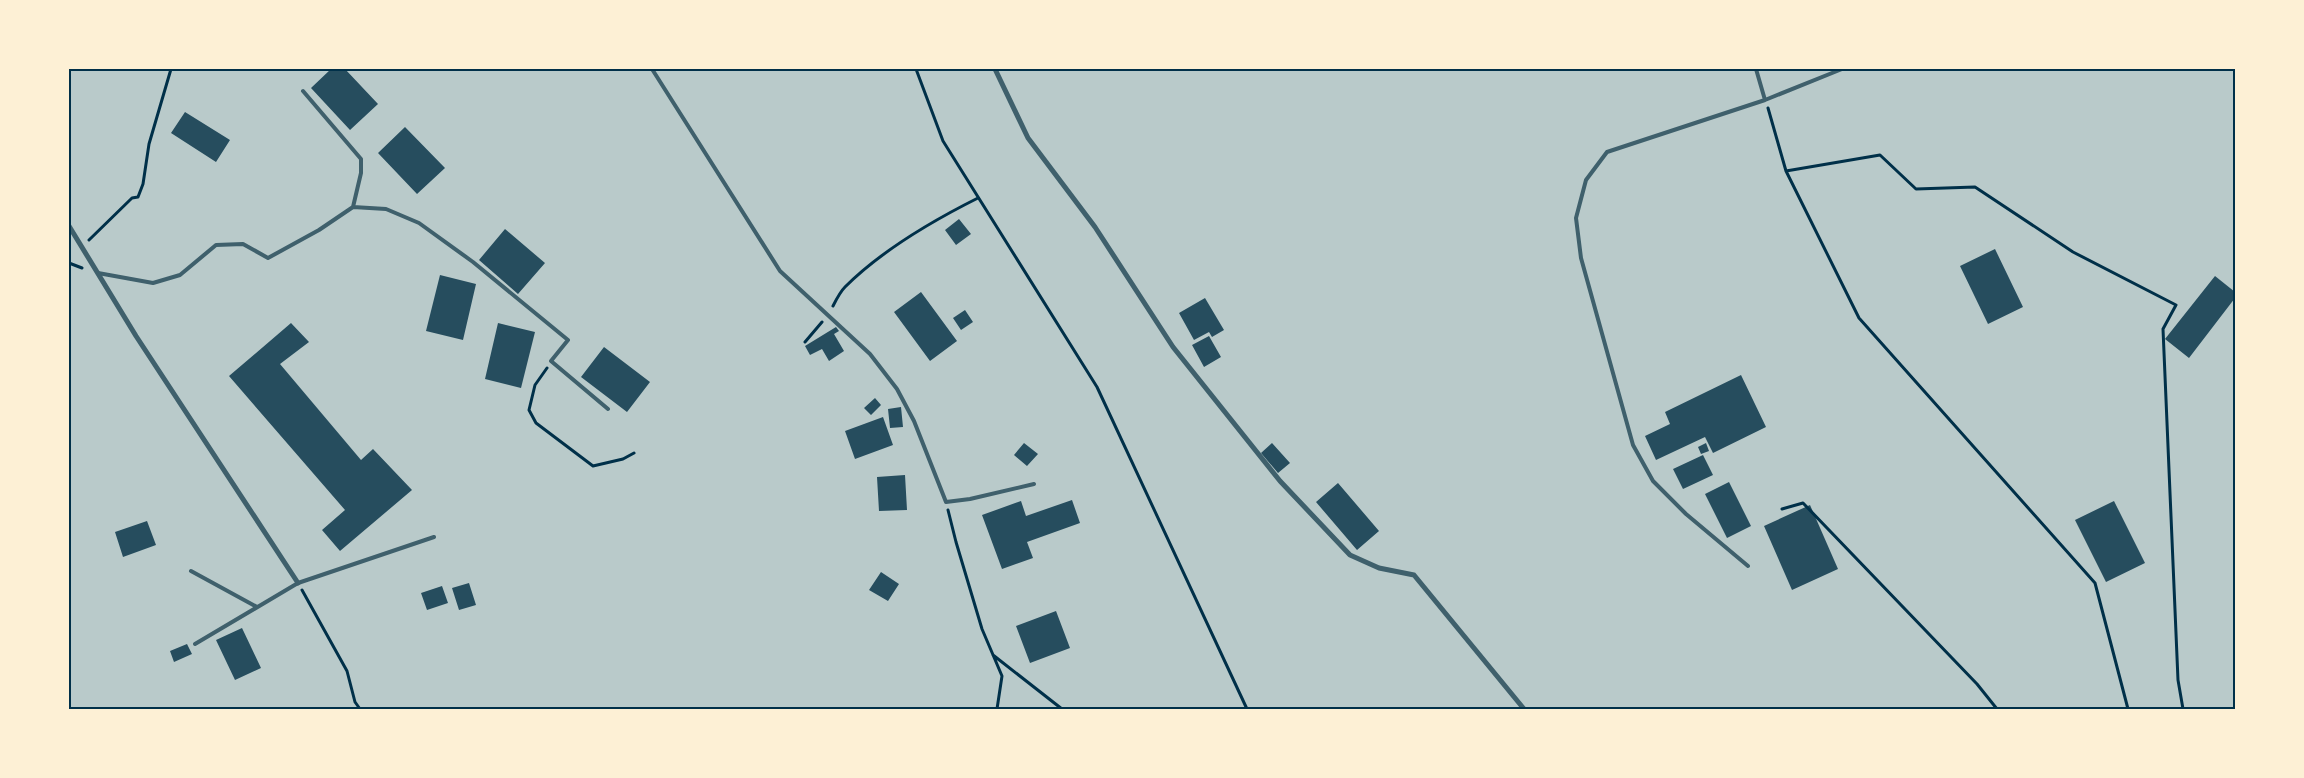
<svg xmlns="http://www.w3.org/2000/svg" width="2304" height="778" viewBox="0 0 2304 778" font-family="'Golos Text',sans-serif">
	<rect width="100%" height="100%" fill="#fdf0d5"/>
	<path fill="#b9caca" d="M69 69H2235V709H69Z"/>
	<path fill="#264d5e" d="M331 69H345L378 104 350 130 311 88Z
		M185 112 230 140 216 162 171 133Z
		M405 127 445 168 417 194 378 153Z
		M959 219 971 234 956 245 945 230Z
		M505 229 545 263 518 294 479 260Z
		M1995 249 2023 307 1988 324 1960 266Z
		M440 275 476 284 463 340 426 331Z
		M2215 276 2235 292V298L2189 358 2165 339Z
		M921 292 957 341 930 361 894 312Z
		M1205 298 1224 330 1212 337 1209 332 1194 340 1179 313Z
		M965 310 973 322 961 330 953 318Z
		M291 323 309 342 280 364 361 460 373 449 412 490 340 551 322 530 345 510 229 376Z
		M498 323 535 332 521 388 485 379Z
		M836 327 839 331 834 334 844 351 829 361 822 349 810 355 805 346Z
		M1209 336 1221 357 1204 367 1192 345Z
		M604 347 650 382 627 412 581 377Z
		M1741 375 1766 427 1713 453 1705 437 1656 460 1645 436 1670 424 1665 412Z
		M875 398 881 405 871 415 864 408Z
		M901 407 903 427 890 428 888 409Z
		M883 417 893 445 855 459 845 431Z
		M1024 443 1038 454 1027 466 1014 455Z
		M1272 443 1290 463 1278 473 1261 453Z
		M1706 443 1709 451 1701 454 1698 447Z
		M1703 455 1713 475 1683 489 1673 469Z
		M905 475 907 510 879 511 877 477Z
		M1729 482 1751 526 1727 538 1705 494Z
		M1338 483 1379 531 1357 550 1316 502Z
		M1072 500 1080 523 1027 542 1033 558 1002 569 982 515 1021 501 1026 516Z
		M2114 501 2145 563 2106 582 2075 520Z
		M1810 505 1838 569 1792 590 1764 526Z
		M147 521 156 545 123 557 115 532Z
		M881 572 899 584 888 601 869 590Z
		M469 583 476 605 459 610 452 588Z
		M442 586 448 603 427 610 421 593Z
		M1056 611 1070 648 1030 663 1016 626Z
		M242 628 261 668 235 680 216 640Z
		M187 644 192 654 174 662 170 651Z"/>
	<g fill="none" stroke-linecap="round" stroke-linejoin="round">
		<path stroke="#003049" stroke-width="3" d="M916 69 943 141 1097 387 1247 709
			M1768 108 1786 171 1859 318 2095 583 2128 709
			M1786 171 1880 155 1916 189 1975 187 2073 252 2176 305 2163 329 2178 680 2183 709
			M89 240 132 198 138 197 143 184 149 144 171 69
			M69 263 82 268
			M833 306C836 300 840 292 845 287 882 250 932 221 978 198
			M805 342 822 322
			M547 368 535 385 529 410 536 423 593 466 623 459 634 453
			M1782 509 1803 503 1977 684 1997 709
			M948 510 956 542 982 629 1002 676 997 709
			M302 590 347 671 355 702 360 709
			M993 655 1062 709"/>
		<path stroke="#3f606c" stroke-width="4" d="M652 69 780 271 870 354 897 389 914 421 946 502 970 499 1034 484
			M1756 69 1765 100
			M303 91 361 159V173L353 207
			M98 273 153 283 180 275 216 245 243 244 268 258 319 230 353 207 386 209 419 223 473 262 568 340 551 361 608 409
			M1748 566 1686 514 1653 481 1633 445 1581 258 1576 218 1586 180 1607 152 1765 100 1842 69
			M191 571 257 607
			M195 644 298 583 434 537"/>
		<path stroke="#3f606c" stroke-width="5" d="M995 69 1028 138 1095 227 1173 347 1280 481 1350 555 1379 568 1414 575 1524 709
			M69 226 136 336 298 583"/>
	</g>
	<rect width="2304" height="778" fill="none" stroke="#fdf0d5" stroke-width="140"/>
	<rect x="70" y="70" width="2164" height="638" fill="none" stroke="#003049" stroke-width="2"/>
</svg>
